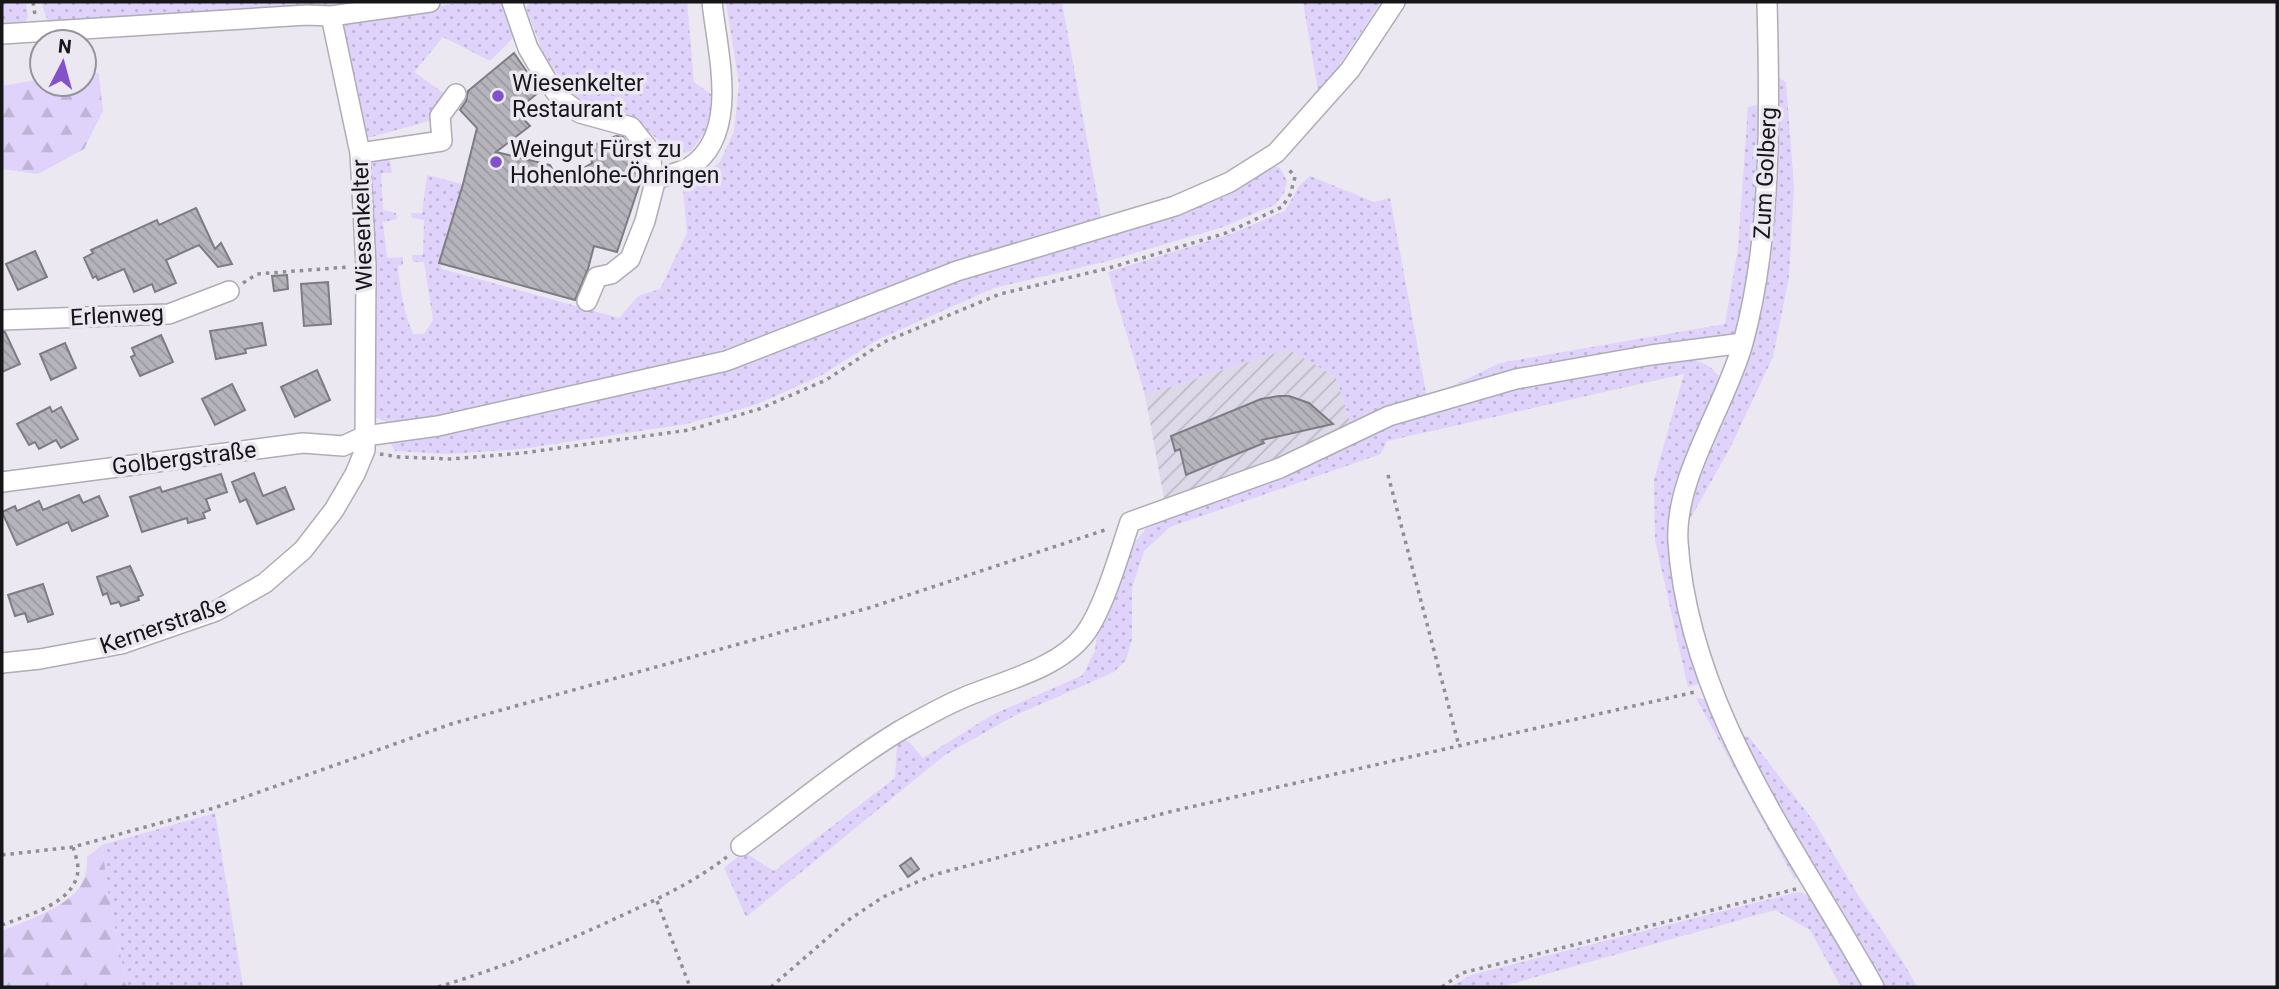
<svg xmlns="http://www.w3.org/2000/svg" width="2279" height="989" viewBox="0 0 2279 989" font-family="Roboto,sans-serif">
	<defs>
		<pattern id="industrial-furrows" width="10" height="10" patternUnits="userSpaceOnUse" patternTransform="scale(1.75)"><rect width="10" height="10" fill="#ddd9e8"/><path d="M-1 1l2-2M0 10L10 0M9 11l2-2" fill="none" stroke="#bdb9c6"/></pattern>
		<pattern id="green-dots" width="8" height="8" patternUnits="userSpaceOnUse" patternTransform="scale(1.75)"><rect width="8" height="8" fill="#dfd2fb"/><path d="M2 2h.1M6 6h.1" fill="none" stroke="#bfb3d6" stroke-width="1.8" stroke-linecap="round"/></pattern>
		<pattern id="forest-firs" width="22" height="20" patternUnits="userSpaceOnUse" patternTransform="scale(1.75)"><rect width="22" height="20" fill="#dfd2fb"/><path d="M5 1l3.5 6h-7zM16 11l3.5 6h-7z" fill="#bfb3d6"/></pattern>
		<pattern id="building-back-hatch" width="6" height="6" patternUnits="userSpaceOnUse" patternTransform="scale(1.75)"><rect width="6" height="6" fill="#b5b3bb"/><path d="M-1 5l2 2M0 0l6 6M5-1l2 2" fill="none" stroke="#9b99a0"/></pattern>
	</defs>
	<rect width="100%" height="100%" fill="#ebe8f1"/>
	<path fill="url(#industrial-furrows)" d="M1288 349 1336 377 1352 428 1277 463 1165 504 1145 395Z"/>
	<path fill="url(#green-dots)" d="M2 2H26L28 16 23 27 2 29Z
		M41 2H387L341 8 48 22Z
		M463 2H499L508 7 517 34 490 61 443 37 414 72 445 94 429 121 364 139 343 24Z
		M530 2H687L694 82 712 95 708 128 691 151 674 156 655 137 621 113 575 97 546 60 526 8Z
		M726 2H1062L1102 222 704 356 437 418 389 423 375 417 370 408V156L388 153 392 173H381L383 210 396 213 397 219 383 222 387 258 403 257V265L398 266C400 290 404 312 413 334H424L433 320 424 262H413L412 255H423L424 220 412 218 411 213H422L427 175 473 187 461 192 439 263 442 269 619 318 638 296 660 289 687 233 683 189 720 162 734 131 739 84Z
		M1303 2H1381L1319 96Z
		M1775 75 1786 82 1794 187 1789 277 1773 357 1730 448 1685 528 1687 500 1749 340Z
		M1761 104 1760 157 1752 249 1740 328 1727 340 1651 349 1352 428 1336 377 1288 349 1145 395 1108 272 1228 235 1285 211 1299 186 1310 176 1374 202 1390 198 1427 398 1500 363 1725 324 1738 248 1748 107Z
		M1272 165 1280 168 1287 181 1284 193 1276 204 1223 227 1108 261 994 288 879 339 820 376 755 405 686 424 521 449 448 454 395 451 389 440 730 368 959 279 1224 197Z
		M1689 358C1706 364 1717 367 1721 385L1677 498 1700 674 1698 684 1688 687 1655 540 1654 480 1684 374 1387 441 1381 454 1170 527 1144 551 1132 588V639L1126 660 1114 672 1014 716 945 755 746 917 724 868 744 852 774 871 895 778 897 745 906 739 923 758 992 715 1083 675 1095 651 1098 625 1129 549 1149 525 1393 420 1515 385Z
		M1696 698 1710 700 1799 868 1795 880Z
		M1733 735 1749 737 1815 823 1858 895 1903 962 1917 987H1874Z
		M215 813 243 987H127L108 892 102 845Z
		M1798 892 1815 898 1866 987H1841L1810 930 1775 910 1500 987H1450L1471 975Z"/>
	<path fill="url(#forest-firs)" d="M90 70 99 74 103 111 84 149 38 174 2 169V86L42 79V84H84V71Z
		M102 845 108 892 127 987H2V931C27 920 74 906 84 879 87 872 87 864 87 857Z"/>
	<path fill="url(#building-back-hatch)" stroke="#7e7c83" stroke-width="2" d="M514 53 540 91 516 111 530 126 496 152 550 165 560 182 592 163 589 147 616 136 623 137 639 165 641 180 617 252 594 246 588 269 575 300 439 263 463 184 477 128 460 110 466 101 468 91Z
		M196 208 215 249 221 243 232 264 218 267 199 245 166 260 176 283 155 292 152 284 134 292 124 269 98 280 96 276 93 278 84 258 93 253 91 250 157 220 159 225Z
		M35 251 47 277 18 290 6 264Z
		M287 275 288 289 274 291 272 276Z
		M328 282 331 324 304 326 301 284Z
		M262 323 266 345 245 349 246 353 216 359 210 331Z
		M2 332H5L20 364 2 372Z
		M161 335 173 362 140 376 131 357 135 355 132 348Z
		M65 343 76 368 51 380 40 354Z
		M317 370 330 400 295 417 281 387Z
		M232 384 245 410 215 425 202 399Z
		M1279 396H1289L1309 403 1333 424 1262 440 1264 443 1186 475 1180 449 1175 451 1171 436 1261 399Z
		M50 407 52 412 61 407 78 439 61 448 56 440 39 449 35 442 29 445 17 424Z
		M254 473 263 496 285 487 294 509 257 524 246 499 240 502 232 482Z
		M221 474 227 492 206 499 210 510 203 513 205 518 188 523 187 518 142 532 130 497 160 487 162 492Z
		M79 495 83 503 99 496 108 516 72 531 68 522 17 545 2 512 15 506 17 511 39 501 43 510Z
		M130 566 143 595 138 597 139 600 121 606 119 602 111 604 107 593 103 595 97 577Z
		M43 584 53 614 28 622 25 613 15 616 8 595Z
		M911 858 919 869 908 877 900 866Z"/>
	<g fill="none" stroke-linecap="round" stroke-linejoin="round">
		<g stroke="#afacb4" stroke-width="22">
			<path id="minor" d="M512 2 528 48 546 79 561 99 580 113 631 127 650 151 654 186 645 221 630 259 611 274 597 277 587 301
				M1767 2C1770 111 1772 237 1743 343 1726 405 1674 478 1678 542 1689 708 1796 847 1874 987
				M2 34 307 15 331 16 430 2
				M360 153 442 141 440 116 456 94
				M653 180C664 176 679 173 690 167 741 134 717 51 712 2
				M2 320 169 314 229 291
				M2 482 303 443 343 446 365 436 438 426 726 361 957 271 1175 206 1230 182 1276 153 1350 70 1395 2
				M2 663 40 659 121 644 216 611 265 583 303 550 334 510 355 474 365 450V436L366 266 360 153 331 16
				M741 846C794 807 845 764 901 730 919 720 938 709 958 700 997 682 1056 671 1084 635 1103 611 1120 552 1130 522L1280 468 1389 416 1516 379 1651 355 1743 343"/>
		</g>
		<path stroke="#908d94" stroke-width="3.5" stroke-dasharray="3.5 5" stroke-linecap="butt" d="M33 2 35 15
			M243 283 257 274 348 267
			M380 454 399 457 451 459 523 453 689 430 759 409 826 380 884 342 1000 294 1109 268 1226 233 1282 207 1290 195 1295 177 1287 167
			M1388 475 1459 746
			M2 855 73 847 214 808 451 724 872 607 1108 529
			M657 901 690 987
			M2 925C27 915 77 903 78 869 78 862 75 854 73 847
			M438 987C497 969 554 947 610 921 651 902 692 884 728 856
			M771 987 847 921 883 897 933 875 1173 811 1695 692
			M1442 987 1462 973 1796 889"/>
		<use href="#minor" stroke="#fff" stroke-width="19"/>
	</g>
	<g fill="#8351c9" stroke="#ebe8f1" stroke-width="2.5">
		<circle cx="498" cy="96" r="7"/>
		<circle cx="496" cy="162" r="7"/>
	</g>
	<g text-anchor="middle" stroke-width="7" stroke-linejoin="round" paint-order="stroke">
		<g font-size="23" fill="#161518" stroke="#ebe8f1" text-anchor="start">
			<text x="512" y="91">Wiesenkelter<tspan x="512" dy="26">Restaurant</tspan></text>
			<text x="510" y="157">Weingut Fürst zu<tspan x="510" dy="26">Hohenlohe-Öhringen</tspan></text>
		</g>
		<g font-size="23" fill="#161518" stroke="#ebe8f1">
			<text transform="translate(1765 173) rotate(-87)" y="8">Zum Golberg</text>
			<text transform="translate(362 225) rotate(-92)" y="8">Wiesenkelter</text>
			<text transform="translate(117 315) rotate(-3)" y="8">Erlenweg</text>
			<text transform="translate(184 458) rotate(-7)" y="8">Golbergstraße</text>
			<text transform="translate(163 625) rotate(-19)" y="8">Kernerstraße</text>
		</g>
	</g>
	<rect width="2279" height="989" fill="none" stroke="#161518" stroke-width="7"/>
	<g transform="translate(63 63) rotate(6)"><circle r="33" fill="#ebe8f1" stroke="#96949a" stroke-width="2"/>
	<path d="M0-5L12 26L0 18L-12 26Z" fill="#8351c9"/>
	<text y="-10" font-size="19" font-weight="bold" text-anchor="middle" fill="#161518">N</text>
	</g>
</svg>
